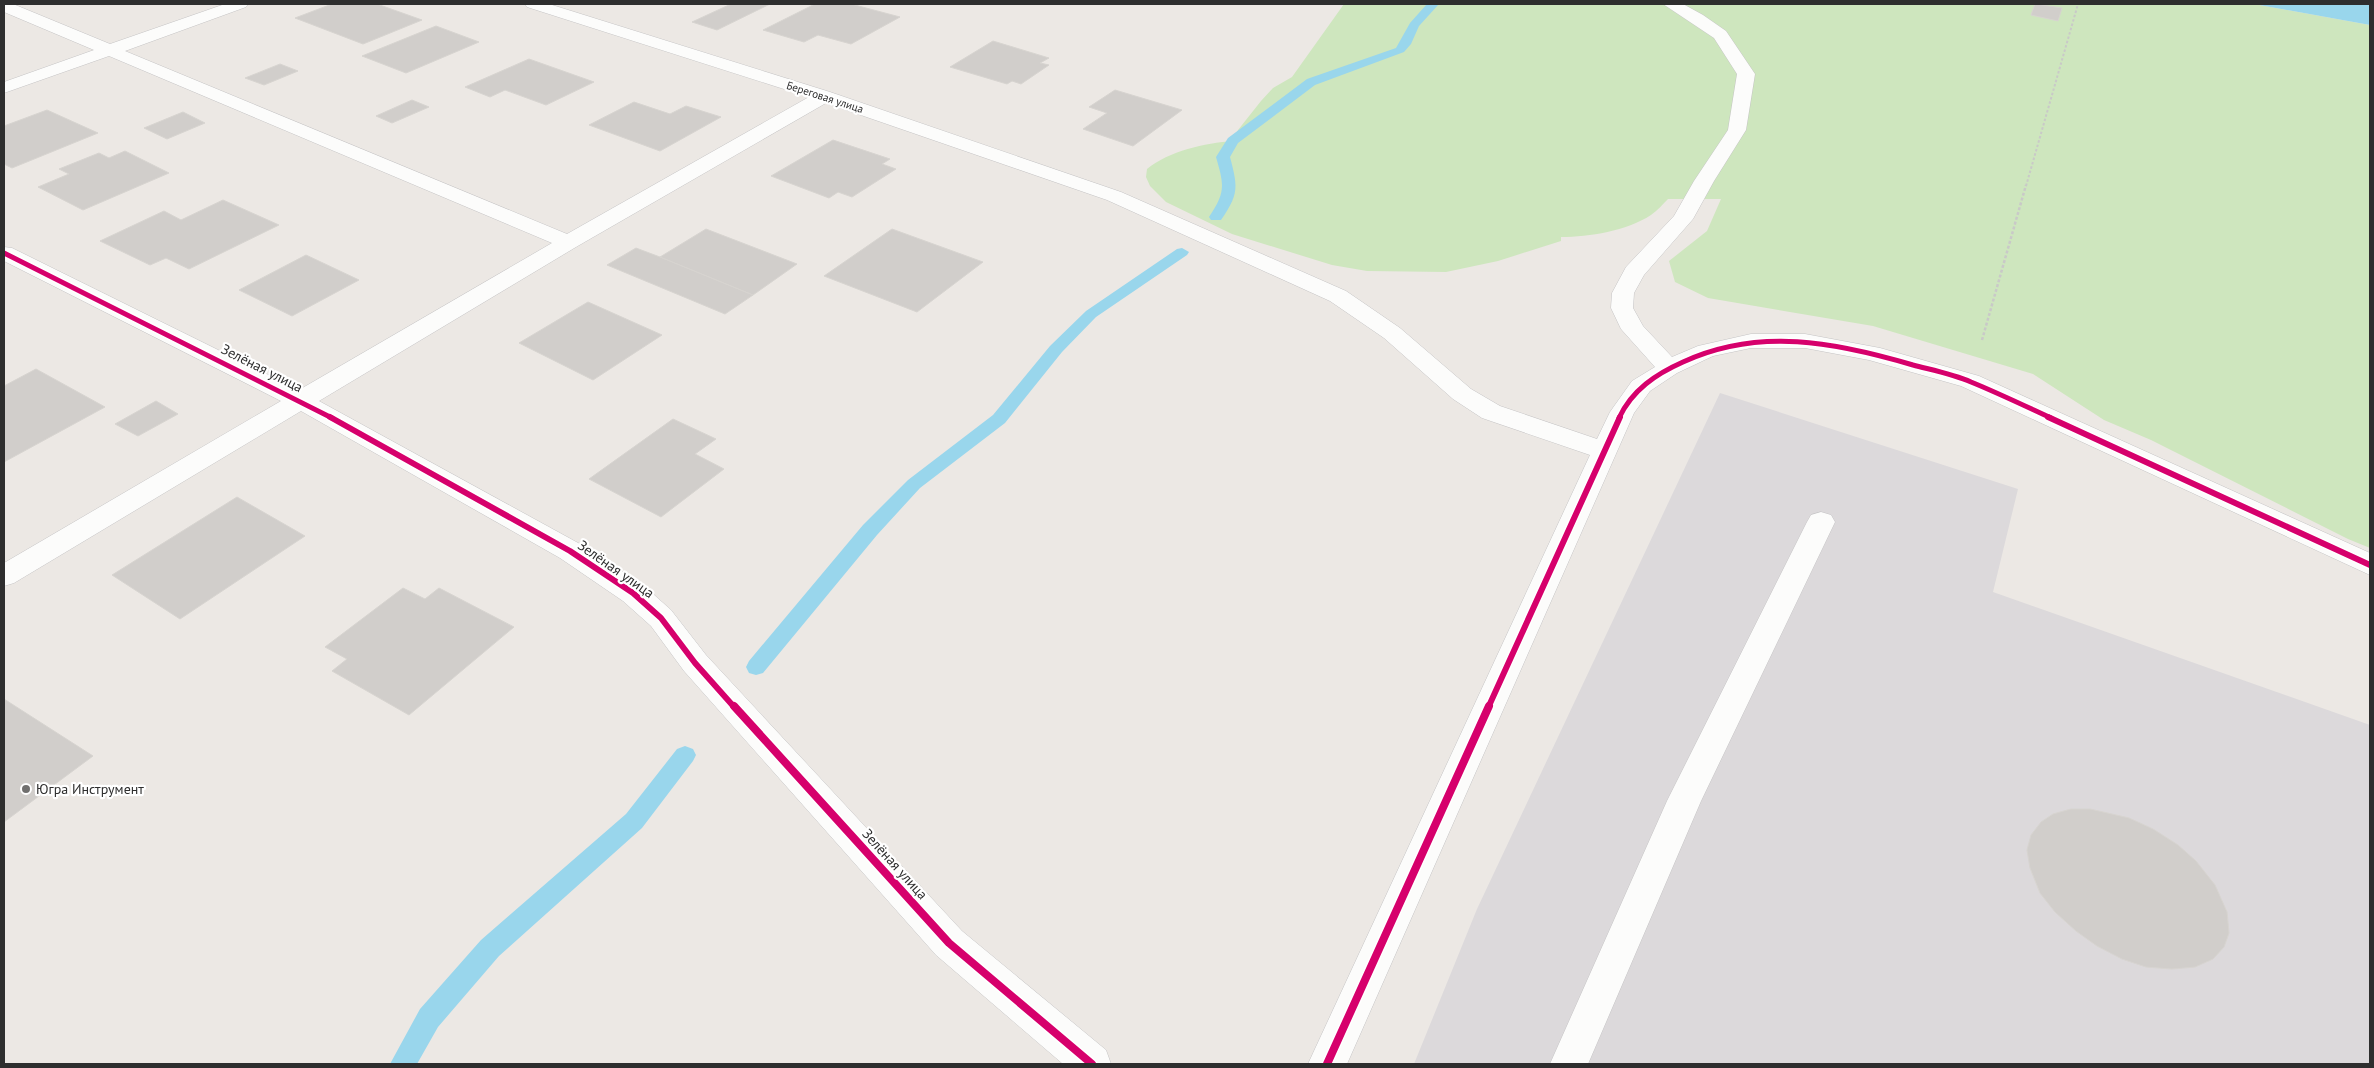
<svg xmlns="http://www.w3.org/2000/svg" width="2374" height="1068" viewBox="0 0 2374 1068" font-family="'PT Sans',sans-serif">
	<rect width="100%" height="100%" fill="#ece8e4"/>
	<path fill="#dcd9db" d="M1720 393 2018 489 1993 592 2370 725V1064H1414L1477 909Z"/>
	<path fill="#cee6be" d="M1344 4H2254L2370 25V548L2348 539 2151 440 2104 420 2033 374 1873 326 1708 298 1675 282 1669 261 1707 231 1721 199H1668C1663 204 1657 211 1651 215 1626 231 1590 237 1561 237V241L1498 261 1446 272 1367 271 1332 265 1232 234 1166 202 1150 186 1146 177 1147 169C1169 151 1205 143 1233 141L1238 130 1261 101 1273 88 1292 77Z"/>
	<path fill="#99d6ec" d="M2254 4H2370V25Z"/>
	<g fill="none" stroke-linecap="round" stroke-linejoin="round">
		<path fill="#99d6ec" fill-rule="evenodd" d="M1427 4H1439L1419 26 1411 44 1404 52 1315 85 1238 143 1230 157C1238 187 1239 194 1221 220H1211L1209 217C1226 192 1224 185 1216 157L1228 138 1307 79 1396 48 1410 23Z
			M1182 248 1189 252 1187 255 1096 317 1062 352 1005 423 920 488 877 535 763 673 756 675 749 673 746 667 749 661 863 525 908 480 993 415 1050 346 1086 311 1177 249Z
			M685 746 693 749 696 755 693 761 642 828 499 956 438 1027 417 1064H390L420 1009 481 940 626 814 677 749Z"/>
	</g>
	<path fill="#d1cecb" stroke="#d7d4d0" d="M332 4H377L422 20 363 44 295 18Z
		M731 4H770L717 30 692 22Z
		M815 4H851L900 17 851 44 818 35 804 42 763 30Z
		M2035 4 2062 8 2058 21 2031 15Z
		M436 26 479 42 406 73 362 56Z
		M993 41 1049 58 1040 63 1049 65 1021 84 1012 81 1007 84 950 67Z
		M529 59 594 82 546 105 505 90 490 97 465 87Z
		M280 64 298 71 264 85 245 78Z
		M1115 90 1182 110 1133 146 1083 129 1107 113 1089 107Z
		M412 100 429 107 392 123 376 116Z
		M634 102 670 114 686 106 721 117 660 151 589 125Z
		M47 110 98 133 12 168 4 164V126Z
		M183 112 205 123 167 139 144 128Z
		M833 140 890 159 882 164 896 169 852 197 838 192 829 198 771 176Z
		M125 151 169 173 83 210 38 187 69 174 59 169 99 153 109 158Z
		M223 200 279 225 189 269 166 258 150 265 100 241 164 211 181 220Z
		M706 229 797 264 753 295 660 257Z
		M892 229 983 262 917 312 824 276Z
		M636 248 660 257 753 295 725 314 607 265Z
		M306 255 359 280 292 316 239 290Z
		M588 302 662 335 593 380 519 343Z
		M36 369 105 407 4 462V386Z
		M156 401 178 414 138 436 115 424Z
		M673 419 716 439 695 454 724 469 661 517 589 479Z
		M237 497 305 536 180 619 112 575Z
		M403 588 425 599 439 588 514 627 409 715 332 671 347 659 325 647Z
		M4 699 93 756 4 822Z
		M2071 809H2090L2129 818 2153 829 2178 845 2196 861 2215 885 2227 912 2229 933 2224 947 2213 959 2195 967 2172 969 2146 967 2122 959 2097 946 2076 931 2055 912 2040 893 2030 868 2027 850 2031 835 2041 822 2053 814Z"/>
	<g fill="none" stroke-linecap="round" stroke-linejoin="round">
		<g stroke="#c5c4c5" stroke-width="1">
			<path id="minor" d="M4 4H13L110 44 225 4H248L246 7 125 51 567 234 809 97 527 7 525 4H549L830 92 1121 192 1346 291 1400 328 1471 389 1500 406 1597 439 1610 412 1632 381 1655 367 1621 329 1611 308 1612 293 1626 267 1674 216 1694 181 1728 130 1737 74 1714 38 1663 4H1683L1703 15 1726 31 1755 74 1746 130 1714 181 1693 219 1644 275 1634 293 1633 308 1643 326 1672 357 1698 346 1751 334H1805L1880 348 1979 376 2370 553V575L1961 386 1869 360 1805 348H1751L1713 356 1677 373 1650 391 1634 413 1347 1064H1308L1590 455 1482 418 1453 399 1384 338 1330 301 1107 200 826 103 576 247 319 401 580 544 643 585 671 610 706 655 962 931 1106 1050 1111 1064H1063L936 955 684 671 651 626 623 601 560 558 301 411 14 583 4 586V563L281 401 4 261V247L12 248 299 390 552 243 109 56 4 93V82L94 50 4 12Z
				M1821 512 1831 515 1835 522 1701 801 1588 1064H1550L1667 801 1807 522 1811 515Z"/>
		</g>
		<path stroke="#c9c9c8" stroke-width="2" stroke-dasharray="2.5 2" stroke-linecap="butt" d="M2026 186 2078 4"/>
		<path stroke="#c9c9c8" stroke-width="2.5" stroke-dasharray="3 2" stroke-linecap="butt" d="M1982 340 2026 185"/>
		<use href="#minor" fill="#fcfcfb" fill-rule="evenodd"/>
		<g stroke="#fff" stroke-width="8">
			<path id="cycleway-far2" d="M4 253 332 418
				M1619 418C1632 390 1656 374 1683 362 1759 327 1835 342 1913 365 1932 370 1953 374 1971 382 1998 393 2025 406 2051 418"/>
		</g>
		<g stroke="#fff" stroke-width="9">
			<path id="cycleway-far1" d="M330 417 570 551 633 593 661 618 695 663 735 708
				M2048 417 2370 565
				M1488 708 1620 417"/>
		</g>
		<g stroke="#fff" stroke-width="11">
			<path id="cycleway" d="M734 706 949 943 1092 1064
				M1327 1064 1489 706"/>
		</g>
		<use href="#cycleway-far2" stroke="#d6006c" stroke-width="5"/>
		<use href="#cycleway-far1" stroke="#d6006c" stroke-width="6"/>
		<use href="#cycleway" stroke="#d6006c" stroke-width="8"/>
	</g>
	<circle fill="#706f6e" stroke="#fff" stroke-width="2" cx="26" cy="789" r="5"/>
	<g text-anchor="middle" stroke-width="4.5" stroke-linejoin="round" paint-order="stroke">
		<g font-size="11" fill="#2e2e2e" stroke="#fff">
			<text transform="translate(825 97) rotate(18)" y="4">Береговая улица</text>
		</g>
		<g font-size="14" fill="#2e2e2e" stroke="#fff">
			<text transform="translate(262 368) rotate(27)" y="5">Зелёная улица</text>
			<text transform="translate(616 569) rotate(35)" y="5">Зелёная улица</text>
			<text transform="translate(895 864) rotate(48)" y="5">Зелёная улица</text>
		</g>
		<g font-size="14" fill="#2e2e2e" stroke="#fff" text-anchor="start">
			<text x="36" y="794">Югра Инструмент</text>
		</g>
	</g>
	<rect width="2374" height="1068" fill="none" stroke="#2e2e2e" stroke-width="10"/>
</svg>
